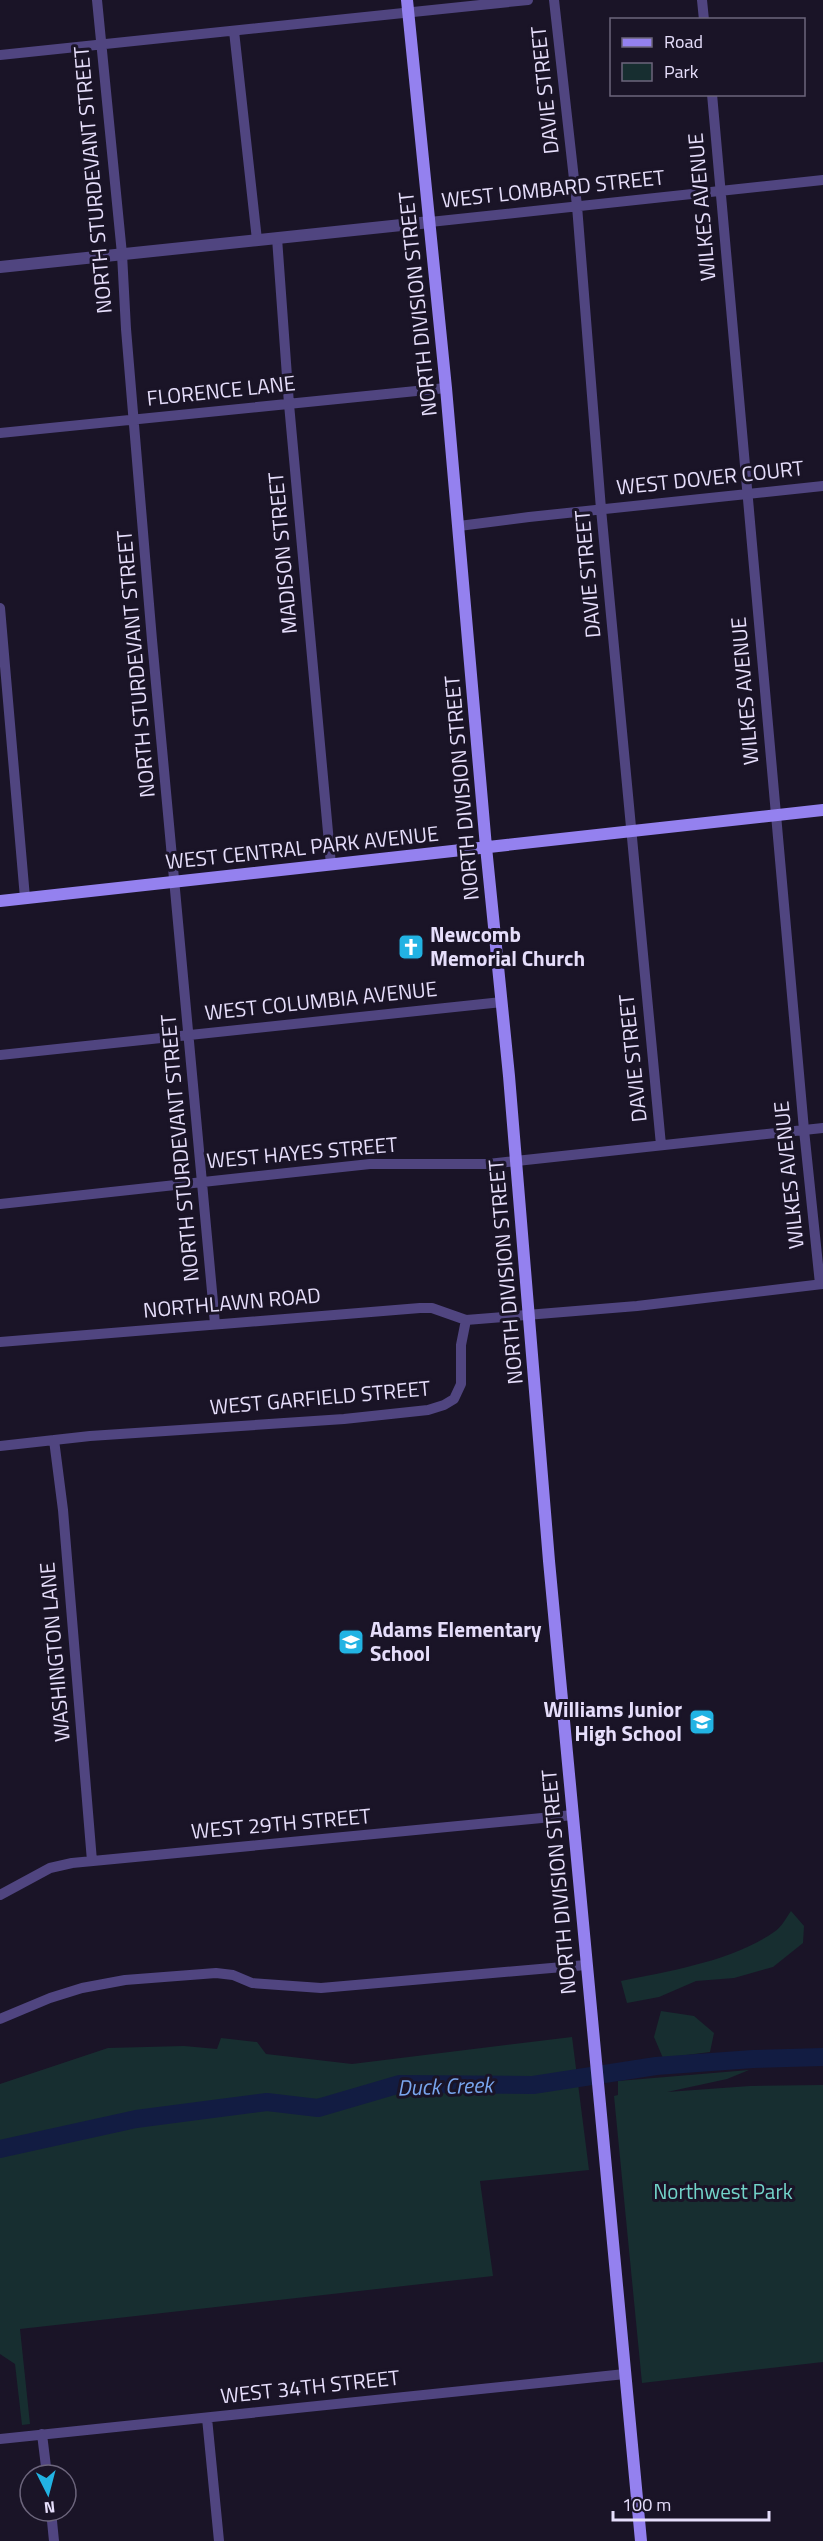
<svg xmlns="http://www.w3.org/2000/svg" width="823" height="2541" viewBox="0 0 823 2541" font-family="'Titillium Web',sans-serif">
	<rect width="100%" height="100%" fill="#1a1427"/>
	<path fill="#172e30" d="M791 1911 804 1926 803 1943 773 1967 734 1978 696 1981 659 1997 627 2003 621 1981C669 1971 733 1961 774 1932 781 1928 786 1918 791 1911Z
		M661 2011 694 2016 714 2033 710 2052 663 2058 654 2037Z
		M572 2037 589 2170 480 2181 493 2276 20 2329 30 2424 22 2425 15 2364 0 2354V2084L108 2048 184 2046 217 2049 221 2038 257 2042 266 2054 352 2064Z
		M749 2070 727 2079 667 2092 750 2086 823 2085V2362L642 2383 614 2096 618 2095V2081Z"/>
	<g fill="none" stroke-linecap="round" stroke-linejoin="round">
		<path stroke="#121c42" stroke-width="18" d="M0 2149 136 2119 267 2102 318 2108 400 2084 533 2085 656 2066 753 2059 823 2057"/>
		<path stroke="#504580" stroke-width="10" d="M97 0 122 254 126 329 152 640 215 1324
			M554 0 577 206 601 509 661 1145
			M702 0 704 20
			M234 31 257 240
			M0 55 528 0
			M712 94 804 1130 820 1284
			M430 222 823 180
			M277 238 289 404 331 865
			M0 433 446 388
			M459 526 529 517 823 486
			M0 608 25 898
			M0 1055 502 1002
			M0 1204 370 1164H488L823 1128
			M0 1342 420 1308H432L466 1320 637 1306 823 1284
			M54 1440 63 1510 92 1861
			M0 1446 90 1436 344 1419 428 1410 444 1405 454 1399 461 1384V1345L466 1320
			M0 1895 50 1868 72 1863 573 1815
			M0 2019 50 1998 82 1988 125 1980 216 1973 233 1975 252 1983 321 1988 586 1965
			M207 2418 219 2541
			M42 2434 47 2475
			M0 2439 625 2374
			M51 2511 54 2541"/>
		<path stroke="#504580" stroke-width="12" d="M0 267 430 222"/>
		<path stroke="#9481ef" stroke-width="12" d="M407 0 446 388 486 847 509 1076 549 1561 641 2541
			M0 901C274 871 548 838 823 810"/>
	</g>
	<defs>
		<g id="church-square" transform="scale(1.35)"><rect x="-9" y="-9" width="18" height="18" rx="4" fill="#22b3e3" stroke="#1a1427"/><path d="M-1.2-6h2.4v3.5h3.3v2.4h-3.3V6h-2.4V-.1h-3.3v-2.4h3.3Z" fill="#fff"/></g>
		<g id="school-square" transform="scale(1.35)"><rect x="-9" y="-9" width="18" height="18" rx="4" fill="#22b3e3" stroke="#1a1427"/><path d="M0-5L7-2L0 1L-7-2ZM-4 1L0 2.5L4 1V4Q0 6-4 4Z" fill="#fff"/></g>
	</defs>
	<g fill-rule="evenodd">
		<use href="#church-square" x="411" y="947"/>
		<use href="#school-square" x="351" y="1642"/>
		<use href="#school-square" x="702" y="1722"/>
	</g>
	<g text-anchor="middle" stroke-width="6" stroke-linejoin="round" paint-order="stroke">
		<g font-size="21" fill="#e6defb" stroke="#1a1427">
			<text transform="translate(545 90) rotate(-96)" y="7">DAVIE STREET</text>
			<text transform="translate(93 180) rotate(-95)" y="7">NORTH STURDEVANT STREET</text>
			<text transform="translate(553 189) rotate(-6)" y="7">WEST LOMBARD STREET</text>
			<text transform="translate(702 207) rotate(-95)" y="7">WILKES AVENUE</text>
			<text transform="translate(418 304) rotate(-96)" y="7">NORTH DIVISION STREET</text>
			<text transform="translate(221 391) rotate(-6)" y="7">FLORENCE LANE</text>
			<text transform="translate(710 478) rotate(-6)" y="7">WEST DOVER COURT</text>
			<text transform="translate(283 553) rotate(-95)" y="7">MADISON STREET</text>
			<text transform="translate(588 574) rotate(-95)" y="7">DAVIE STREET</text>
			<text transform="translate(136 664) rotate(-95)" y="7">NORTH STURDEVANT STREET</text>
			<text transform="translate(745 691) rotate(-95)" y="7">WILKES AVENUE</text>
			<text transform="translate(462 788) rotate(-95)" y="7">NORTH DIVISION STREET</text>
			<text transform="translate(302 848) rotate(-6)" y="7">WEST CENTRAL PARK AVENUE</text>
			<text transform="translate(321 1001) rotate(-6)" y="7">WEST COLUMBIA AVENUE</text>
			<text transform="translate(633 1058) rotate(-96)" y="7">DAVIE STREET</text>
			<text transform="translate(180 1148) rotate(-95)" y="7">NORTH STURDEVANT STREET</text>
			<text transform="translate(302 1153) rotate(-5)" y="7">WEST HAYES STREET</text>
			<text transform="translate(789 1175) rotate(-96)" y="7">WILKES AVENUE</text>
			<text transform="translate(506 1272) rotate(-95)" y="7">NORTH DIVISION STREET</text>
			<text transform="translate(232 1303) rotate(-5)" y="7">NORTHLAWN ROAD</text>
			<text transform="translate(320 1398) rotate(-5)" y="7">WEST GARFIELD STREET</text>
			<text transform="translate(55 1652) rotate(-95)" y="7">WASHINGTON LANE</text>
			<text transform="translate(281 1824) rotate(-5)" y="7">WEST 29TH STREET</text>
			<text transform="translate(559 1882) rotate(-95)" y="7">NORTH DIVISION STREET</text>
			<text transform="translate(310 2387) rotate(-6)" y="7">WEST 34TH STREET</text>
		</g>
		<g font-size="21" font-weight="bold" fill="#e6defb" stroke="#1a1427" text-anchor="start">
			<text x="430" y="942">Newcomb<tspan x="430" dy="24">Memorial Church</tspan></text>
			<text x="370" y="1637">Adams Elementary<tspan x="370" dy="24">School</tspan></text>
			<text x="682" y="1717" text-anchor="end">Williams Junior<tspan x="682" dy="24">High School</tspan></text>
		</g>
		<g font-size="21" fill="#72d3c9" stroke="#1a1427">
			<text x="723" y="2199">Northwest Park</text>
		</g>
		<g font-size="22" font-style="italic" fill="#79a6ee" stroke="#1a1427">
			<text transform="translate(445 2086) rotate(-2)" y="8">Duck Creek</text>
		</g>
	</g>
	<rect x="610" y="18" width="195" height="78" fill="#1a1427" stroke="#6c657c" stroke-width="1.5"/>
	<rect x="622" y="38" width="30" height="9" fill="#9481ef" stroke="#6c657c" stroke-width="1.5"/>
	<text x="664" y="48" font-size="18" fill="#e6defb">Road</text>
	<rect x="622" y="63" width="30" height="18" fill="#172e30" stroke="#6c657c" stroke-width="1.5"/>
	<text x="664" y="78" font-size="18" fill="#e6defb">Park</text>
	<g transform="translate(48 2493) rotate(174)"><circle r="28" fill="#1a1427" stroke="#6c657c" stroke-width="1.5"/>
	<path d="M0-4.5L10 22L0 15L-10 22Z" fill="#22b3e3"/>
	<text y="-9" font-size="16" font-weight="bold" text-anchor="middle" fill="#e6defb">N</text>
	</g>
	<path d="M613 2511v9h156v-9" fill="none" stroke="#e6defb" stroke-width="3"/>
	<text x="622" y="2511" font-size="18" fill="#e6defb" stroke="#1a1427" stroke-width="4.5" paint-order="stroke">100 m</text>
</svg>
